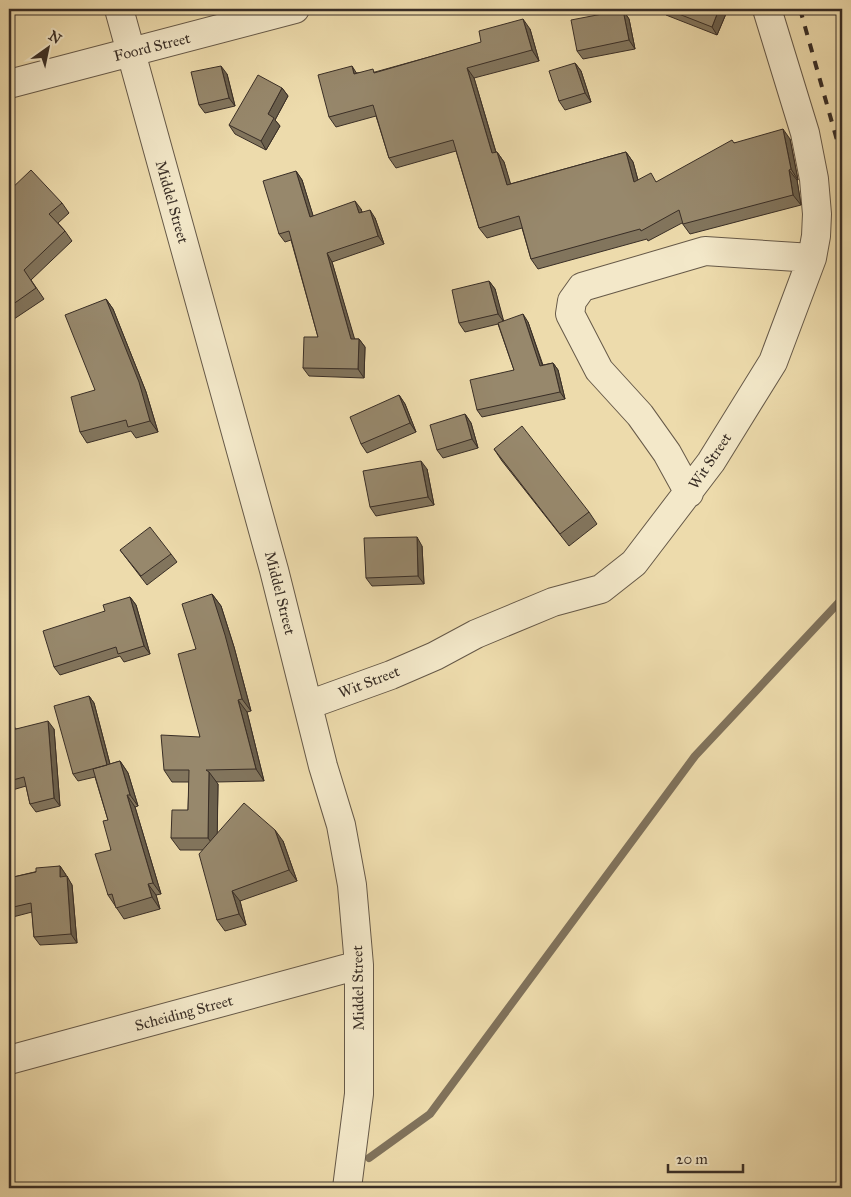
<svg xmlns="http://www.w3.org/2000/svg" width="851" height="1197" viewBox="0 0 851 1197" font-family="'IM FELL Great Primer',serif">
	<rect width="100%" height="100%" fill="#eddbac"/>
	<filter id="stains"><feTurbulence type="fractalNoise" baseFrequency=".004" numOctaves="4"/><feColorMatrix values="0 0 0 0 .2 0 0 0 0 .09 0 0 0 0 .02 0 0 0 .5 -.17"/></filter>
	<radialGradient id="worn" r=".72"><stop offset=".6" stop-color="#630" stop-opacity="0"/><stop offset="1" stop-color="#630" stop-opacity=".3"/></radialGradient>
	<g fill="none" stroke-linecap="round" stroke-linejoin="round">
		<path stroke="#80725b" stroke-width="8" d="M369 1158 430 1114 695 756 842 599"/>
		<g stroke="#665948" stroke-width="30">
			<path id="street" d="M119 9 274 570 323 766 341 825 352 885 359 965V1094L347 1188
				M9 84 295 9
				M689 493 667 453 640 415 599 370 570 314 572 301 582 287 705 251 812 258
				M308 705 391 675 435 656 476 634 553 602 601 589 634 563 711 462 773 362 812 258 816 236 817 214 814 179 805 133 767 9
				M9 1060 359 965"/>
		</g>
		<use href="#street" stroke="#f3e8c9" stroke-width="28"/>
		<path stroke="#392e26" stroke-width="4" stroke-dasharray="9 9" stroke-linecap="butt" d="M800 9 842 158"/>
	</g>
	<path fill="#82755d" stroke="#392e26" d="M662 9H728L717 35 666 15Z
		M623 10 629 19 635 49 583 59 577 51Z
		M530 29 539 61 474 78 496 152H497L504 162 510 184 626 152 633 162 638 180 657 182 734 143 790 139 798 180H797L801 205 690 234 682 223 648 241 647 239 538 269 531 259 522 228 487 238 479 228 456 151 396 168 389 158 376 116 336 127 329 117 356 73 375 72Z
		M575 63 581 71 591 102 565 110 559 101Z
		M227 74 235 106 205 113 199 105Z
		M282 88 288 96 275 120 280 126 266 150 235 134 229 125Z
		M296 171 302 180 313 216 361 209 362 212 375 218 384 244 332 262 354 339H359L365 347 364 378 309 376 303 368 318 337 291 240 285 242 279 234Z
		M9 191 62 203 69 213 58 223 65 231 72 241 31 280 44 299 11 321 9 318Z
		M489 281 495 289 503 321 528 322 543 365 553 363 558 370 565 399 482 417 477 410 514 370 498 324 465 332 459 323Z
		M106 299 113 309 146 392 158 432 136 438 131 431 87 443 80 432 95 390Z
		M399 395 405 404 416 432 367 453 361 444Z
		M465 414 471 423 478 448 443 458 437 450Z
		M494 449 589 512 597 524 569 546 502 461Z
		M427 469 434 505 376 516 370 507Z
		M422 546 424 584 372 586 366 578Z
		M120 550 171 554 177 562 147 585Z
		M212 594 221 606 234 647 251 711 247 712 264 781 216 782 218 784 217 834 283 841 297 881 240 901 246 925 225 931 217 920 203 850H180L171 838 188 810 189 782H172L164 770 200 737 196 649Z
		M130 597 136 605 150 654 124 662 120 656 60 675 54 667 105 611Z
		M9 677 12 690 9 691Z
		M89 696 94 703 110 764 120 761 128 773 138 806 135 807 161 894 156 895 160 909 124 919 108 895 111 850 108 820 95 777 78 781 73 774Z
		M9 717 14 725 15 729H54L60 806 36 812 30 804 26 786 9 791Z
		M60 866 66 875V876L72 885 77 943 40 945 34 937 32 912 9 918V878Z"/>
	<path fill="#6a5f4c" stroke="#392e26" d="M719 9H728L717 35 712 27Z
		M623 10 629 19 635 49 629 40Z
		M523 19 530 29 539 61 532 50Z
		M575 63 581 71 591 102 585 93Z
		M221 66 227 74 235 106 229 98Z
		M352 66 359 77 354 74Z
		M467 68 474 78 499 163 492 153Z
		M282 88 288 96 275 120 280 126 266 150 261 141 268 114Z
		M783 129 790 139 798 180 791 169Z
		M497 152 504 162 514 195 507 185Z
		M626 152 633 162 641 192 634 182Z
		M789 170 797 180 801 205 793 195Z
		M296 171 302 180 316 225 310 217Z
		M355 201 361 209 365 222 359 213Z
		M370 210 375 218 384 244 378 236Z
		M327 253 332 262 357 347 351 339Z
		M489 281 495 289 504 322 498 314Z
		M106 299 113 309 146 392 158 432 150 421Z
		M523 314 528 322 545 373 540 366Z
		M359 339 365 347 364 378 358 369Z
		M553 363 558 370 565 399 560 392Z
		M399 395 405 404 416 432 410 423Z
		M465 414 471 423 478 448 472 439Z
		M421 461 427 469 434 505 428 497Z
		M417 537 422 546 424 584 418 576Z
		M212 594 221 606 234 647 251 711 242 699Z
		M130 597 136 605 150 654 144 646Z
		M9 677 12 690 9 686Z
		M89 696 94 703 112 772 107 765Z
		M238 700 247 712 264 781 256 769Z
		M9 717 14 725 18 738 12 730Z
		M48 721 54 729 60 806 54 798Z
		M120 761 128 773 138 806 130 795Z
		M209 772 218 784 217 850 208 838Z
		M127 795 135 807 161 894 153 883Z
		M275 830 283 841 297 881 289 870Z
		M60 866 66 875V885L60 877Z
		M67 876 72 885 77 943 71 934Z
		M148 884 156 895 160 909 152 897Z
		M232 891 240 901 246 925 239 914Z"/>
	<path fill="#97886c" stroke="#392e26" d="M666 9H719L712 27Z
		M623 10 629 40 577 51 571 20Z
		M523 19 532 50 467 68 492 153 497 152 507 185 626 152 634 182 651 173 656 182 732 140 734 143 783 129 791 169 789 170 793 195 683 224 679 210 641 231 640 229 531 259 519 216 479 228 453 140 389 158 373 105 329 117 318 75 352 66 354 74 373 69 374 73 481 42 479 31Z
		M575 63 585 93 559 101 549 71Z
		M221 66 229 98 199 105 191 72Z
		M258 75 282 88 268 114 274 118 261 141 229 125Z
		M31 170 62 203 49 214 65 231 24 270 36 288 9 307V191Z
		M296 171 310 217 355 201 359 213 370 210 378 236 327 253 351 339H359L358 369 303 368 304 337H318L289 231 279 234 263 181Z
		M489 281 498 314 459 323 452 290Z
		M106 299 139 382 150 421 128 427 126 420 80 432 71 397 95 390 65 315Z
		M523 314 540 366 553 363 560 392 477 410 470 380 514 370 498 323Z
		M399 395 410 423 361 444 350 417Z
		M465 414 472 439 437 450 430 425Z
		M522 426 589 512 560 534 494 449Z
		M421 461 428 497 370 507 363 471Z
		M150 527 171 554 141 576 120 550Z
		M417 537 418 576 366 578 364 538Z
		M212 594 225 635 242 699 238 700 256 769 206 770 209 772 208 838H171L172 810H188L189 770H164L161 735 200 737 178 654 196 649 182 604Z
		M130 597 144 646 118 654 116 647 54 667 43 631 105 611 103 605Z
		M89 696 107 765 73 774 54 706Z
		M9 719 12 730 48 721 54 798 30 804 24 777 9 781Z
		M120 761 130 795H127L153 883 148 884 152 897 116 908 112 894 108 895 95 854 111 850 103 821 108 820 93 769Z
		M244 803 275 830 289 870 232 891 239 914 217 920 199 854Z
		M60 866V877L67 876 71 934 34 937 31 903 9 908V878L36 872V868Z"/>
	<g text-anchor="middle" stroke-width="4" stroke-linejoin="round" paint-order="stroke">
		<g font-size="15" fill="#392e26" stroke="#f3e8c9">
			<text transform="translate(152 47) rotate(-14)" y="5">Foord Street</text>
			<text transform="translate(172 202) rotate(74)" y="5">Middel Street</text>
			<text transform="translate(710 461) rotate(-56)" y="5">Wit Street</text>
			<text transform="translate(280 593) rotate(76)" y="5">Middel Street</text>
			<text transform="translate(369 682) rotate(-21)" y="5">Wit Street</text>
			<text transform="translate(358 988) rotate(-91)" y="5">Middel Street</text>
			<text transform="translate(184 1013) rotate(-15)" y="5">Scheiding Street</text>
		</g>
	</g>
	<rect width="851" height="1197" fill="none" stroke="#eddbac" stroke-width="30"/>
	<rect x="10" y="10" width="831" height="1177" fill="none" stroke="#392e26" stroke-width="2.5"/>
	<rect x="15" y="15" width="821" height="1167" fill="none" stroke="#392e26"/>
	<g transform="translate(48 48) rotate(33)" stroke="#f3e8c9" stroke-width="4" paint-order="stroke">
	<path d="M0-4L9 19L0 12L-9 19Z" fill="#392e26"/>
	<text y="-8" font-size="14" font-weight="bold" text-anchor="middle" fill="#392e26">N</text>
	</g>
	<path d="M668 1164v8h75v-8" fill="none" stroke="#392e26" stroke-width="2.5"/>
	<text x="676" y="1164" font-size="15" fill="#392e26" stroke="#f3e8c9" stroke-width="4" paint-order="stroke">20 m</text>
	<rect width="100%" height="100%" filter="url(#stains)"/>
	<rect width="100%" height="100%" fill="url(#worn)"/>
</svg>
